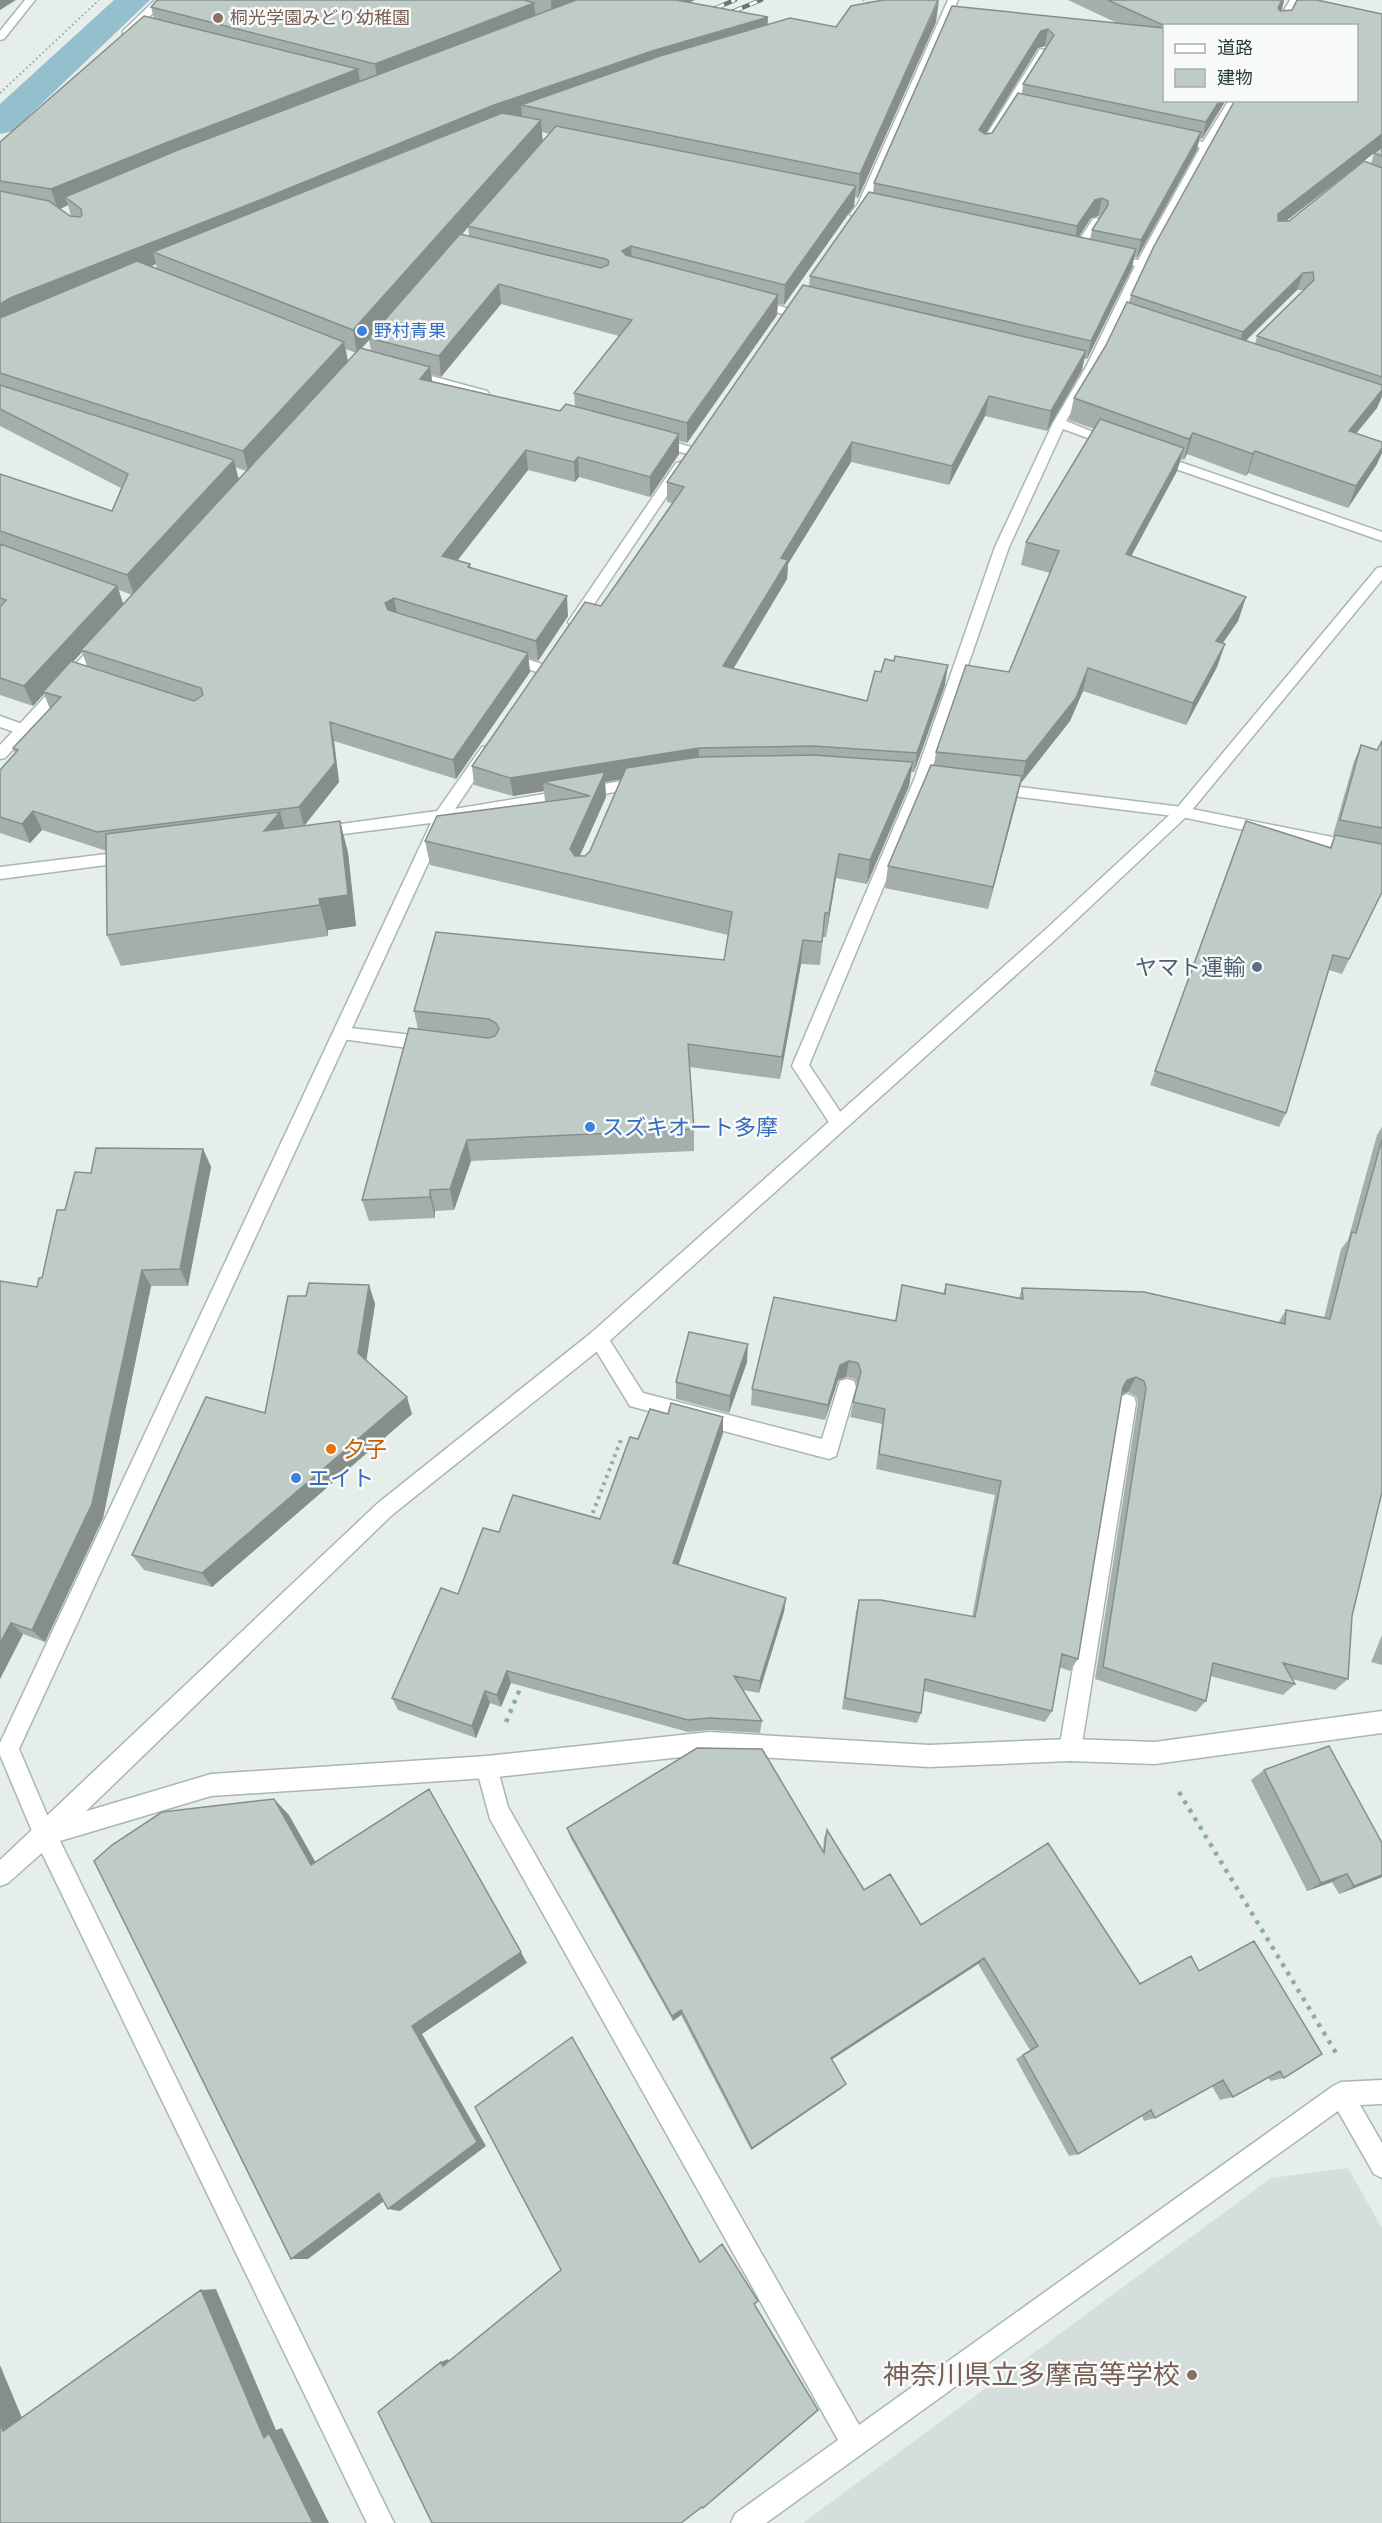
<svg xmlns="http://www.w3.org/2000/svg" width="1382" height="2523" viewBox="0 0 1382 2523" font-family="'Space Grotesk','Noto Sans JP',sans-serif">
	<rect width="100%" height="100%" fill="#e6eeeb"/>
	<path fill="#d5deda" d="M1348 2168 1382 2228V2523H803L1271 2178Z"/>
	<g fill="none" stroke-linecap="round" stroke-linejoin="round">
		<path fill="#94c0cd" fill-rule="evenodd" d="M114 0H150L13 131 0 134V104Z"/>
		<g stroke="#a9b6b2" stroke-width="3">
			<path id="service" d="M1290 0H1300L1285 26H1275Z
				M1040 49 1049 51 988 149H980L979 147Z
				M1229 100H1239L1211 146 1148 264 1146 266H1138L1136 264 1200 148 1171 140 1176 137 1203 142Z
				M1097 218 1103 221 1082 253 1078 254 1074 253 1072 251 1093 219Z
				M753 298 793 310 795 312 789 316 749 304 747 302Z
				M505 652 548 666 550 669 543 674 500 660 498 657Z
				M0 716 28 726 30 730 23 735 0 727Z
				M640 778 645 779 647 783 645 787 442 821 437 820 434 816 437 812 442 811Z
				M996 784 1182 807 1187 808 1190 812 1187 816 1182 817 996 794 989 789Z
				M342 1027 430 1037 436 1039 438 1044 436 1049 430 1051 342 1039 336 1038 334 1033 336 1028Z
				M598 1331 605 1333 643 1393 822 1439 840 1381 847 1379 854 1381 856 1387 836 1456 829 1459 630 1406 589 1339 591 1333Z
				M1127 1394 1134 1397 1136 1403 1081 1750 1078 1758 1070 1761 1062 1758 1059 1750 1118 1403 1120 1397Z
				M487 1756 495 1759 508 1807 859 2425 1333 2086 1341 2082 1382 2080V2104L1360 2105 1382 2143V2178L1374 2174 1338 2111 766 2523H731L735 2514 838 2440 490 1819 476 1767 479 1759Z"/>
		</g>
		<g stroke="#a9b6b2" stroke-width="3">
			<path id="minor" d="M25 0H35L4 39 0 40V31Z
				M155 0H166L131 35H123V31Z
				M948 0H958L869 204 860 216H852L850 214 858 204Z
				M1110 254 1146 262 1148 264 1098 367 1066 421 1120 443 1118 446H1110L1063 429 1009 547 928 780 809 1065 847 1122 844 1127 838 1129 832 1127 792 1066 914 780 995 547 1053 423 1086 367 1135 266 1106 259 1104 257Z
				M409 370 487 391 489 394 483 398 405 377V371Z
				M658 438 695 448 697 451 691 455 654 445 652 442 654 439Z
				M1157 454 1382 532V541L1153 461 1151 458 1153 455Z
				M681 462 687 466 580 625H570L568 622 570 619 676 463Z
				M102 639 107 641 109 644 107 647 5 758 0 759V745L97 641Z
				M487 746 494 751 449 818 19 1749 50 1822 211 1774 487 1756 709 1732 929 1745 1070 1739 1155 1742 1382 1711V1733L1155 1764 1070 1761 929 1767 709 1754 487 1778 211 1796 60 1841 394 2523H367L37 1843 0 1755V1743L431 823 319 837 314 836 311 832 314 828 319 827 437 811 482 747Z
				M1182 807 1382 847V859L1177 816 1174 812 1177 808Z
				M131 851 136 853 139 857 136 861 0 879V867Z"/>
		</g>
		<g stroke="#a9b6b2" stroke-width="3">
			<path id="tertiary" d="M1382 567V580L1187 816 1057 938 605 1345 392 1515 53 1843 8 1883 0 1886V1860L378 1503 591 1333 1045 930 1177 808 1377 568Z"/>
		</g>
		<path stroke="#8aaea6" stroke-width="2" stroke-dasharray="1.5 3" stroke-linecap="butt" d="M863 0 873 5
			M0 93 99 0"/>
		<path stroke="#8aaea6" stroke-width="4" stroke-dasharray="3 4.5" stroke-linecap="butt" d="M590 1520 622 1437"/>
		<path stroke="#8aaea6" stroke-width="4.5" stroke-dasharray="4 6" stroke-linecap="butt" d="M506 1722 523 1682
			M1179 1792 1336 2053"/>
		<use href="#service" fill="#fff" fill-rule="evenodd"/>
		<use href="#minor" fill="#fff" fill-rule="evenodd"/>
		<use href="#tertiary" fill="#fff" fill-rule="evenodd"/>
		<g stroke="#617a75" stroke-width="4.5">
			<path id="rail" d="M702 14 735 0
				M720 17 761 0"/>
		</g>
		<use href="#rail" stroke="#f7faf9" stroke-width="3" stroke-dasharray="8" stroke-linecap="butt"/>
	</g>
	<path fill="#a4afab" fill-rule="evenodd" d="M157 0H695L689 2 767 25 836 27 936 22 858 198 855 197 854 206 784 305 778 304 777 315 687 443 679 441V454L650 497 579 477 575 482 528 470 458 560 470 564 471 567 568 616 538 661 528 658 530 672 456 779 334 741 339 782 304 826 340 821 348 853 356 926 328 930V936L121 966 107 935V851L42 830 30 843 0 833V770L15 753 13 748 50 709 44 694 33 706 0 695V474L112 511 121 488 0 426V142L154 19 151 7ZM542 132 549 134 542 142ZM68 205 71 216 60 209ZM468 227 469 237 462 235ZM156 264 157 268 151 266ZM501 304 619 336 574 393 575 406 560 411 432 381 431 374 441 377ZM369 340 371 350 362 348ZM346 349 356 353 348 361ZM235 467 246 471 239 479ZM119 590 132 595 123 604ZM82 652 87 666 73 662Z
		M1068 0H1284L1281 11 1382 14V397L1377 408 1356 433 1377 464 1348 508 1248 473 1246 476 1187 454 1184 460 1181 459 1177 471 1131 556 1246 597 1238 621 1223 643 1225 644 1217 667 1186 725 1083 691 1070 721 1021 783 988 909 885 888 888 866 934 766 936 752 1009 672 1050 573 1021 565 1026 542 1094 429 1069 420 1074 398 1105 347 1129 302 1131 295 1356 100 1164 26V100H1226L1202 139H1199L1197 150 1137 258 1134 257 1132 268 1087 359H1084L1082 370 1047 431 985 416 949 485 851 462 788 564 787 579 733 669 867 701 945 685 914 772H911L909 786 867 884 836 878 826 937H823L820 965 801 964 780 1079 689 1067 694 1129V1151L471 1161 454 1210 435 1211V1218L369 1221 362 1200 418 1029 414 1011 724 960 728 935 430 865 425 841 545 802 544 791 513 796 474 785 472 766 601 606 672 503 667 502V482L809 286 810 276 873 193 874 183 952 6 1119 24ZM1045 46 1046 47 1023 84 1022 94 992 133 985 134 1038 48ZM1374 153 1371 164 1289 221H1286ZM1098 216 1100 217 1092 230 1090 239 1079 237 1091 218ZM1297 290H1304L1257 336 1255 344 1246 341ZM622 779 590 851 585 856H580L606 797 605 782Z
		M1382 741V892L1342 974 1329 970 1286 1113 1279 1127 1150 1085 1240 836 1330 847 1335 835H1333L1354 761 1361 745 1377 750Z
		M1382 1127V1492L1352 1616 1348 1679 1335 1690 1292 1679 1295 1684 1283 1695 1210 1676 1206 1701 1196 1712 1095 1679 1138 1403 1136 1396 1128 1392 1122 1394 1078 1659 1070 1671 1059 1667 1052 1711 1045 1722 924 1691 921 1713 917 1723 842 1709 856 1612 859 1600 972 1617 995 1495 876 1469 882 1424 850 1417 857 1385 855 1379 846 1377 838 1380 825 1420 751 1405 752 1389 895 1320 902 1285 943 1294 946 1284 1019 1298 1022 1288 1278 1323 1286 1310 1324 1318 1341 1249 1348 1240 1377 1135Z
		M203 1149 211 1167 188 1286H151L103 1518 45 1642 23 1634 0 1679 37 1287 42 1278 65 1210 91 1173Z
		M369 1285 375 1304 366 1360 412 1414 212 1587 144 1570 132 1555 265 1413 306 1296Z
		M747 1362 729 1413 676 1399V1382Z
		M723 1433 678 1565 786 1598 784 1612 759 1693 743 1690 762 1721 760 1733 709 1730 688 1732 511 1683 501 1707 490 1703 476 1738 398 1710 392 1698 458 1594 499 1532 600 1519 638 1439Z
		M1382 1635V1665L1371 1662Z
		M1264 1770 1382 1843V1877L1339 1894 1332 1882 1307 1891 1251 1780Z
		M567 1828 823 1851 824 1838 827 1830 864 1890 921 1925 1140 1984 1199 1971 1254 1941 1284 2078 1271 2081 1268 2078 1233 2097 1220 2100 1212 2086 1155 2118 1144 2121 1142 2116 1078 2154 1069 2156 1016 2059 1030 2050 978 1964 832 2059 842 2088 751 2150 681 2015 673 2021 570 1837Z"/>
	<path fill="#868e8b" d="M0 0H16L0 10Z
		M551 0H602L552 17Z
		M656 0H695L657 16Z
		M939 0 936 22 858 198 860 174Z
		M1282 0H1284L1282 10 1273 25 1278 8Z
		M534 3 536 22 378 84 375 64Z
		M768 17 767 37 521 105 522 116 153 252 156 264 17 319 0 328V304L10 298 494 105 652 51Z
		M1048 29 1045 46 1038 48 977 148 979 130 1041 31Z
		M358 69 361 89 65 197 68 205 58 210 51 189 168 142Z
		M1220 100H1226L1202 139 1206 122Z
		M541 120 543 143 468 226V227L371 338H369V340L357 353 353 330Z
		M1201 132 1197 150 1137 258 1141 240Z
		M1382 134V147L1273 231 1278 214Z
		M856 186 854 206 784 305 785 285Z
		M1102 198 1098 216 1091 218 1074 244 1077 226 1095 200Z
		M631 246 632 266 622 251Z
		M1136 249 1132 268 1087 359 1091 341Z
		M1303 273 1297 290 1237 349 1243 332Z
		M499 284 501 304 441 377 439 356Z
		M778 295 777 315 687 443V423Z
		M344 342 348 363 248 471 243 451Z
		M1086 351 1082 370 1047 431 1051 411Z
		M430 367 433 387 420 379Z
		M1382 390V395L1377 408 1341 452 1349 431Z
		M989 396 985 416 949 485 952 466Z
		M1193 433 1187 454 1184 460 1189 439Z
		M679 434V454L650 497V477Z
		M852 442 851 462 788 564 787 579 723 686V666L781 558Z
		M1184 448 1177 471 1120 577 1126 554Z
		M1382 448V453L1377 464 1348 508 1356 486Z
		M526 450 528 470 445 576 442 556Z
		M1255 451 1248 473 1246 476 1253 454Z
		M578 457 579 477 575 482 574 462Z
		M234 460 239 481 134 595 127 575Z
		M117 586 124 606 81 650 82 652 45 692H43L44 694 33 706 24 686Z
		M567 596 568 616 538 661 536 641Z
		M1246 597 1238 621 1208 664 1216 641Z
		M394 598 398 618 389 623 385 603Z
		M1225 644 1217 667 1186 725 1193 703Z
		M528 653 530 672 456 779 453 760Z
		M948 665 945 685 914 772 917 753Z
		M1088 668 1083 691 1070 721 1021 783 1026 761Z
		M330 722 334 741 339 782 304 826 299 807Z
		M699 748V767L605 782 606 797 572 873 570 849 600 783 543 782 544 791 513 796 510 778Z
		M913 762 909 786 867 884 870 860Z
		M1022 776 1017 799 988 909 993 887Z
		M33 811 42 830 30 843 22 824Z
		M280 812 289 844 264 831Z
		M340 821 348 853 356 926 328 930V936L320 905 319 899Z
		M839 854 836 878 826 937 829 913Z
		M803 940 801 964 780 1079 782 1057Z
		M467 1140 471 1161 454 1210 450 1189Z
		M203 1149 211 1167 188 1286 180 1269Z
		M430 1190 435 1211V1218L430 1197Z
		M142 1270 151 1286 103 1518 45 1642 32 1630Z
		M369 1285 375 1304 365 1370 358 1353Z
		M748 1344 747 1362 729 1413 730 1396Z
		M849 1361 846 1377 838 1380 825 1420 828 1405 840 1365Z
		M1136 1377 1128 1392 1119 1395 1127 1380Z
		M407 1397 412 1414 212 1587 202 1573Z
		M723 1417V1433L674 1578 673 1563Z
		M786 1598 784 1612 759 1693 760 1681Z
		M11 1623 23 1634 0 1679V1643Z
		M507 1671 511 1683 501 1707 497 1695Z
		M485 1691 490 1703 476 1738 472 1726Z
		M429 1789 527 1963 422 2034 486 2146 400 2211 388 2209Z
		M274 1799 289 1815 325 1879 311 1865Z
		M1347 1874 1332 1882 1307 1891 1321 1883Z
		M1382 1875V1877L1380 1878 1339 1894 1354 1886Z
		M984 1958 978 1964 828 2062 831 2058Z
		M681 2010V2015L673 2021 672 2016Z
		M846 2084 842 2088 751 2150 752 2148Z
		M379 2193 392 2195 308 2259H291Z
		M216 2289 276 2430 282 2428 329 2523H313L264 2438 201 2290Z
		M448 2359 450 2363 443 2366 441 2362Z
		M0 2365 25 2425 3 2431 0 2423Z"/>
	<path fill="#bfcbc7" stroke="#868e8b" stroke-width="1.5" d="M157 0H524L534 3 375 64 151 7Z
		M576 0H676L768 17 652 51 494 105 265 198 10 298 0 304V191L49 201 70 216 80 217 82 215 81 209 65 197 178 150Z
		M883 0H938L860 174 521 105 660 56 790 18 836 27 851 6Z
		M1108 0H1282L1278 8 1280 11 1292 10 1297 0H1317L1382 14V134L1278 214V221H1289L1364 161 1382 168V377L1257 336 1314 280 1313 272 1303 273 1243 332 1131 295 1154 246 1235 100H1356V26H1165Z
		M952 6 1164 28V100H1220L1206 122 1023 84 1054 35 1048 29 1041 31 979 130 985 134 992 133 1018 93 1201 132 1141 240 1092 230 1108 205V201L1102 198 1095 200 1077 226 874 183Z
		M144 16 358 69 168 142 51 189 0 181V142Z
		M502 113 541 120 353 330 153 252Z
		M556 126 856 186 785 285 631 246 622 251 626 255 778 295 687 423 574 393 632 320 499 284 439 356 369 338 460 234 601 268 608 265 609 261 606 259 468 226Z
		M1382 147V156L1374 153Z
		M869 192 1136 249 1091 341 810 276Z
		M137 261 344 342 243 451 0 373V318Z
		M803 285 1086 351 1051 411 989 396 952 466 852 442 781 558 788 560 723 666 867 701 875 671 881 672 885 659 894 661 895 656 948 665 917 753 813 746 699 748 510 778 472 766 585 602 601 606 684 487 667 482Z
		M1127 302 1382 385V390L1349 431 1382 442V448L1356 486 1255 451 1253 454 1193 433 1189 439 1074 398 1105 347Z
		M360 348 430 367 420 379 560 411 566 404 679 434 650 477 578 457 574 462 526 450 442 556 470 564 468 567 567 596 536 641 394 598 385 603 388 610 528 653 453 760 330 722 335 763 299 807 97 832 33 811 22 824 0 817V770L18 750 13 748 61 697 43 692 71 661 194 701 203 695 201 688 81 650Z
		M0 385 234 460 127 575 0 531V474L112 511 128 474 0 409Z
		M1100 419 1184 448 1126 554 1246 597 1216 641 1225 644 1193 703 1088 668 1076 698 1026 761 936 752 966 665 1009 672 1059 551 1026 542Z
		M0 544 117 586 24 686 0 678V607L6 600 0 598Z
		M1382 741V828L1340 820 1361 745 1377 750Z
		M813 755 913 762 870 860 839 854 829 913H825L822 942 803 940 782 1057 688 1044 694 1129 467 1140 450 1189 430 1190V1197L362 1200 409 1028 488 1038 495 1036 499 1029 496 1023 489 1019 414 1011 436 932 724 960 732 912 425 841 437 816 590 796 543 782 605 772 570 849 575 856H585L590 851 626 768 699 757Z
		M931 765 1022 776 993 887 888 866Z
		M280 812 264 831 340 821 348 895 319 899 320 905 107 935 106 834Z
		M1246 821 1331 848 1335 835 1382 844V892L1349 959 1333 955 1286 1113 1155 1071Z
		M1382 1139V1492L1352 1616 1348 1679 1283 1663 1295 1684 1213 1663 1206 1701 1103 1667 1146 1388 1144 1381 1136 1377 1127 1380 1123 1387 1078 1659 1062 1654 1052 1711 925 1679 921 1713 845 1698 859 1600H881L975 1617 1001 1481 879 1454 885 1409 853 1402 861 1372 858 1363 849 1361 840 1365 828 1405 752 1389 774 1297 896 1321 902 1285 945 1294 946 1284 1023 1299 1022 1288 1144 1292 1285 1324 1286 1310 1330 1319 1352 1232 1356 1233Z
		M96 1148 203 1149 180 1269 142 1270 92 1504 32 1630 11 1623 0 1643V1281L37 1287 39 1278H42L57 1210H65L75 1172 91 1173Z
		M309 1283 369 1285 358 1353 407 1397 202 1573 132 1555 206 1397 265 1413 288 1296H306Z
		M689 1332 748 1344 730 1396 676 1382Z
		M671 1403 723 1417 673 1563 786 1598 760 1681 734 1676 762 1721 710 1718 688 1720 507 1671 497 1695 485 1691 472 1726 392 1698 441 1588 458 1594 483 1528 499 1532 513 1495 600 1519 630 1437 638 1439 650 1409 668 1414Z
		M1329 1746 1382 1843V1875L1354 1886 1347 1874 1321 1883 1264 1770Z
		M697 1748 762 1749 824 1853 827 1830 864 1890 890 1874 921 1925 1048 1843 1140 1984 1191 1956 1199 1971 1254 1941 1322 2054 1284 2078 1280 2071 1233 2097 1223 2080 1155 2118 1151 2110 1078 2154 1023 2055 1038 2046 984 1958 831 2058 846 2084 752 2148 681 2010 672 2016 567 1828Z
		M429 1789 521 1952 412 2026 477 2142 388 2209 379 2193 291 2259 94 1861 112 1845 162 1812 274 1799 311 1865Z
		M572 2037 700 2262 722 2244 758 2301 754 2304 818 2410 703 2508 702 2507 681 2523H432L378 2412 441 2362 443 2366 561 2270 475 2107Z
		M201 2290 264 2438 269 2433 313 2523H0V2423L3 2431Z"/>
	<g fill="#8d6e63" stroke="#f7faf9" stroke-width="2">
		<circle cx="218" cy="18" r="6"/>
		<circle cx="1192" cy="2375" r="6"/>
	</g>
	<g fill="#3f7fe0" stroke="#f7faf9" stroke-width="2">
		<circle cx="362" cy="331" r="6"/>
		<circle cx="590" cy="1127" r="6"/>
		<circle cx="296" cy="1478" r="6"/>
	</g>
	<circle fill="#5c6f8a" stroke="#f7faf9" stroke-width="2" cx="1257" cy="967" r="6"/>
	<circle fill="#e8710a" stroke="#f7faf9" stroke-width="2" cx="331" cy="1449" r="6"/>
	<g text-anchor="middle" stroke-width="5" stroke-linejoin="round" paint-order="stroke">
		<g font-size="18" fill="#785e54" stroke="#f7faf9" text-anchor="start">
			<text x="230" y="24">桐光学園みどり幼稚園</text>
		</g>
		<g font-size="18" fill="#366cbe" stroke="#f7faf9" text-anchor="start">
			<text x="374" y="337">野村青果</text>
		</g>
		<g font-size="22" fill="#4e5e75" stroke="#f7faf9" text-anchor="end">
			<text x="1245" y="975">ヤマト運輸</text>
		</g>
		<g font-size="22" fill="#366cbe" stroke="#f7faf9" text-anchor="start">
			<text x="602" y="1135">スズキオート多摩</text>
			<text x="308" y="1486">エイト</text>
		</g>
		<g font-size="22" fill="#c56008" stroke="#f7faf9" text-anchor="start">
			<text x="343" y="1457">夕子</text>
		</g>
		<g font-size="27" fill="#785e54" stroke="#f7faf9" text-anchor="end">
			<text x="1180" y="2384">神奈川県立多摩高等学校</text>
		</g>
	</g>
	<rect x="1163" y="24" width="195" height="78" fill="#f7faf9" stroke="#a4afad" stroke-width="1.5"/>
	<rect x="1175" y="44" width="30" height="9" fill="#ffffff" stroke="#a4afad" stroke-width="1.5"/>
	<text x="1217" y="54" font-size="18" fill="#273f3a">道路</text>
	<rect x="1175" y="69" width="30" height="18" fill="#bfcbc7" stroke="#a4afad" stroke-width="1.5"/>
	<text x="1217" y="84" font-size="18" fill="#273f3a">建物</text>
</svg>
